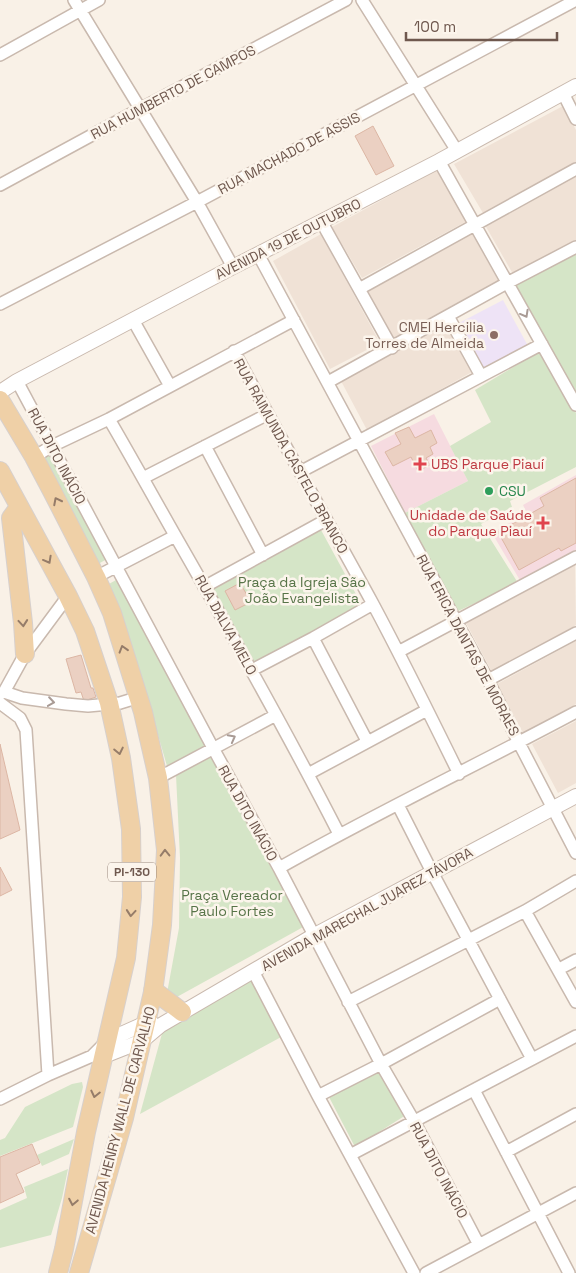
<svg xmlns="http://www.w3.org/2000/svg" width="576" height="1273" viewBox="0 0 576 1273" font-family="'Space Grotesk',sans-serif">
	<rect width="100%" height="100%" fill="#f9f1e7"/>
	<path fill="#f0e2d6" d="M563 106 576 130V162L483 213 454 164Z
		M439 169 467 221 362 278 332 227Z
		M576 176V240L513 274 485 225Z
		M471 232 498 280 393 338 367 290Z
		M321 234 380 343 330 369 273 261Z
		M445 324 472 372 367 430 341 381Z
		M575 564 576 625 492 672 466 623Z
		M576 641V704L523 733 497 684Z
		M576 721V783L558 793 532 744Z"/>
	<path fill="#eee3f6" d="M503 300 528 346 484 370 459 323Z"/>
	<path fill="#f6dbe0" d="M434 414 468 481 405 513 371 446Z
		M576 475V551L521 582 492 533 527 513 523 505Z"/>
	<path fill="#d5e5c7" d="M576 246V397L512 280Z
		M542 351 576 413V467L510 501 512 507 481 524 518 583 456 612 405 513 468 481 450 446 491 422 475 390 537 353Z
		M53 453 109 558 98 564 41 460Z
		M321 530 363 607 253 666 212 590Z
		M118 579 208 744 167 766 147 697 107 585Z
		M213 756 305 926 175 998 167 993 179 928 180 858 176 775Z
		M254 979 283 1036 140 1114 163 1030Z
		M380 1070 406 1115 355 1147 329 1097Z
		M82 1082 83 1087 73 1127 0 1156V1140L5 1138 25 1107 72 1084Z
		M74 1139 69 1154 42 1166 37 1155Z
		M68 1169 62 1198 51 1235 0 1248V1210L27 1198 24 1187Z"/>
	<path fill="#ebd0c2" stroke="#dcb6a4" d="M373 126 394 166 376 175 355 136Z
		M409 427 415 438 431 430 437 443 430 447 433 454 426 458 430 465 418 471 411 457 393 466 385 452 401 444 395 433Z
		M576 478V543L561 551 559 548 519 570 498 532 544 506 540 498Z
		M240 583 251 602 235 610 225 591Z
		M81 655 91 688H93L96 697 84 701 81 692 76 693 66 659Z
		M0 744 20 830 0 839Z
		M0 867 12 890 0 896Z
		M32 1144 40 1163 16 1174 24 1192 0 1203V1157Z"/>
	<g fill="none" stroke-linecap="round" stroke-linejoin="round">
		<g stroke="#c9b9ae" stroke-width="14">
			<path id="minor" d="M74 0 197 202 233 267
				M362 0 457 151
				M0 55 99 0
				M563 93 576 119
				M439 161 576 405
				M0 185 140 109 346 0
				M321 221 392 348
				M258 254 488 680 519 743 576 853
				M359 289 576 169
				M0 304 197 202 576 0
				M448 316 481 376
				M133 320 170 386
				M234 351C279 436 327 520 373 604 403 660 431 717 459 774
				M17 381 213 748 279 868 381 1064 414 1121 479 1245
				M328 382 507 283 576 247
				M109 419C133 460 156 502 180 544 235 640 289 736 339 834
				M205 446 263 555
				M34 457 52 446 109 419 294 320
				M300 472 542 344
				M143 478 268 414
				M96 577 175 536
				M204 587 326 520
				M313 638 367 741
				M398 652 576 557
				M252 670 313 638 373 604
				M488 680 576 633
				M4 692 22 698 66 704 88 706 120 703 133 699 137 696
				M0 694 4 692 25 654 68 596
				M0 703 20 718 26 730 48 1075
				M308 774 427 710
				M158 778 276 715
				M398 805 432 872 532 1059
				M279 868C376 813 477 765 576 712
				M525 911 576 1002
				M559 969 576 960
				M253 971 318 1096 414 1273
				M348 1002 525 911 576 881
				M474 1090 569 1273
				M318 1096 381 1064 500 999
				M0 1099 48 1075 92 1056 105 1043
				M506 1152 576 1114
				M350 1155 576 1036
				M426 1273 576 1193"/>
		</g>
		<g stroke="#c9b9ae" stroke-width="16">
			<path id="tertiary" d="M0 392 17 381 233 267 439 161 576 86
				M108 1040 146 1023 153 1024
				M104 1056 142 1041 161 1025 313 936 576 796"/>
		</g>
		<g stroke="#d7d0cd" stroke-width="20">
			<path id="primary" d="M0 400 34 457 52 491 96 577 112 613 143 712 158 778 166 850 162 925 153 992 124 1118 79 1273
				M0 471 68 596 85 631 109 703 121 758 131 829 132 897 126 958 86 1132 64 1249 58 1273
				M19 507 11 518 23 623 25 654
				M153 990 182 1012"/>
		</g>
		<use href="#minor" stroke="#fff" stroke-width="11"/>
		<use href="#tertiary" stroke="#fff" stroke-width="14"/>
		<use href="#primary" stroke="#efd0a7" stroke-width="18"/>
	</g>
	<defs><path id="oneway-chevron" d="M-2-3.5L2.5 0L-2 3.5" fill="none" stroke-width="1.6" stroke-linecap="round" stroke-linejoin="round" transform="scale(1.25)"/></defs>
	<g stroke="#a99b95">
		<use href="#oneway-chevron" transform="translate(525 314) rotate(61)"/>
		<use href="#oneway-chevron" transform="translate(51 702) rotate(8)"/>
		<use href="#oneway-chevron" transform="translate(232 738) rotate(-28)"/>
	</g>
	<g stroke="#957c69">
		<use href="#oneway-chevron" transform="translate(57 501) rotate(-117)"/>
		<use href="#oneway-chevron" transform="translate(48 560) rotate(61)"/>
		<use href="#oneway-chevron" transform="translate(23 623) rotate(85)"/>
		<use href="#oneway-chevron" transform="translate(123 649) rotate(-107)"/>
		<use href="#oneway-chevron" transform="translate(119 751) rotate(78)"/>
		<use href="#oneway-chevron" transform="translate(165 853) rotate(-91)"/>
		<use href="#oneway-chevron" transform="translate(131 913) rotate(95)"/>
		<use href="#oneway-chevron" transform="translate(95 1094) rotate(103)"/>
		<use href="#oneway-chevron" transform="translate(73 1202) rotate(101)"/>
	</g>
	<circle fill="#8d6e63" stroke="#fcf5ec" stroke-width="2" cx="494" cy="335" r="5"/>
	<g fill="#e0444e" stroke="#fcf5ec" stroke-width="2">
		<path d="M417.5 456.5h5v5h5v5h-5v5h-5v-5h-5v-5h5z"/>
		<path d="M540.5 515.5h5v5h5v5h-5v5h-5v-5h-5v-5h5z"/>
	</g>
	<circle fill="#2e9e5b" stroke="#fcf5ec" stroke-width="2" cx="489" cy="491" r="5"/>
	<g text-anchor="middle" stroke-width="5" stroke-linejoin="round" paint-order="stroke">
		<rect fill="#fcf5ec" stroke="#99877d" stroke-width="1" x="108" y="862.5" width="48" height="19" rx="4"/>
		<g font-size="12" font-weight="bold" fill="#6f584e">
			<text x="132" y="876">PI-130</text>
		</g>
		<g font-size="14" fill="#6f584e" stroke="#fcf5ec">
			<text transform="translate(173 92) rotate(-28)" y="5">RUA HUMBERTO DE CAMPOS</text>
			<text transform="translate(289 153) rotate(-28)" y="5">RUA MACHADO DE ASSIS</text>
			<text transform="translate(288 239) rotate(-27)" y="5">AVENIDA 19 DE OUTUBRO</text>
			<text transform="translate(57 456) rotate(62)" y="5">RUA DITO INÁCIO</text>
			<text transform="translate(291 456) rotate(61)" y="5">RUA RAIMUNDA CASTELO BRANCO</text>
			<text transform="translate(226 625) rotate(61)" y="5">RUA DALVA MELO</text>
			<text transform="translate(468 645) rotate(62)" y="5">RUA ERICA DANTAS DE MORAES</text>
			<text transform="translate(248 813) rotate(61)" y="5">RUA DITO INÁCIO</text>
			<text transform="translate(367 909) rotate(-29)" y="5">AVENIDA MARECHAL JUAREZ TÁVORA</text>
			<text transform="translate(120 1120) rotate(-75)" y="5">AVENIDA HENRY WALL DE CARVALHO</text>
			<text transform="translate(439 1170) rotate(62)" y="5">RUA DITO INÁCIO</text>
		</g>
		<g font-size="14" fill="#785e54" stroke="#fcf5ec" text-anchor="end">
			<text x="484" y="332">CMEI Hercilia<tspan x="484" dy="16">Torres de Almeida</tspan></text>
		</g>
		<g font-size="14" fill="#be3a42" stroke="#fcf5ec" text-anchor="start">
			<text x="431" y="469">UBS Parque Piauí</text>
			<text x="532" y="520" text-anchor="end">Unidade de Saúde<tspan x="532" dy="16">do Parque Piauí</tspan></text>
		</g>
		<g font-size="14" fill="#27864d" stroke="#fcf5ec" text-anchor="start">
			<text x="499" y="496">CSU</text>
		</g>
		<g font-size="14" fill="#577448" stroke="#fcf5ec">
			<text x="302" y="587">Praça da Igreja São<tspan x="302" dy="16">João Evangelista</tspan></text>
			<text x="232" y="900">Praça Vereador<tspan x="232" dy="16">Paulo Fortes</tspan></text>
		</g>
	</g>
	<path d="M406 32v8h151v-8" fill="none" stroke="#6f584e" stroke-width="2.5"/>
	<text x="414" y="32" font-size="15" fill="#6f584e" stroke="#fcf5ec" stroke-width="4" paint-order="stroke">100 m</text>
</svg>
